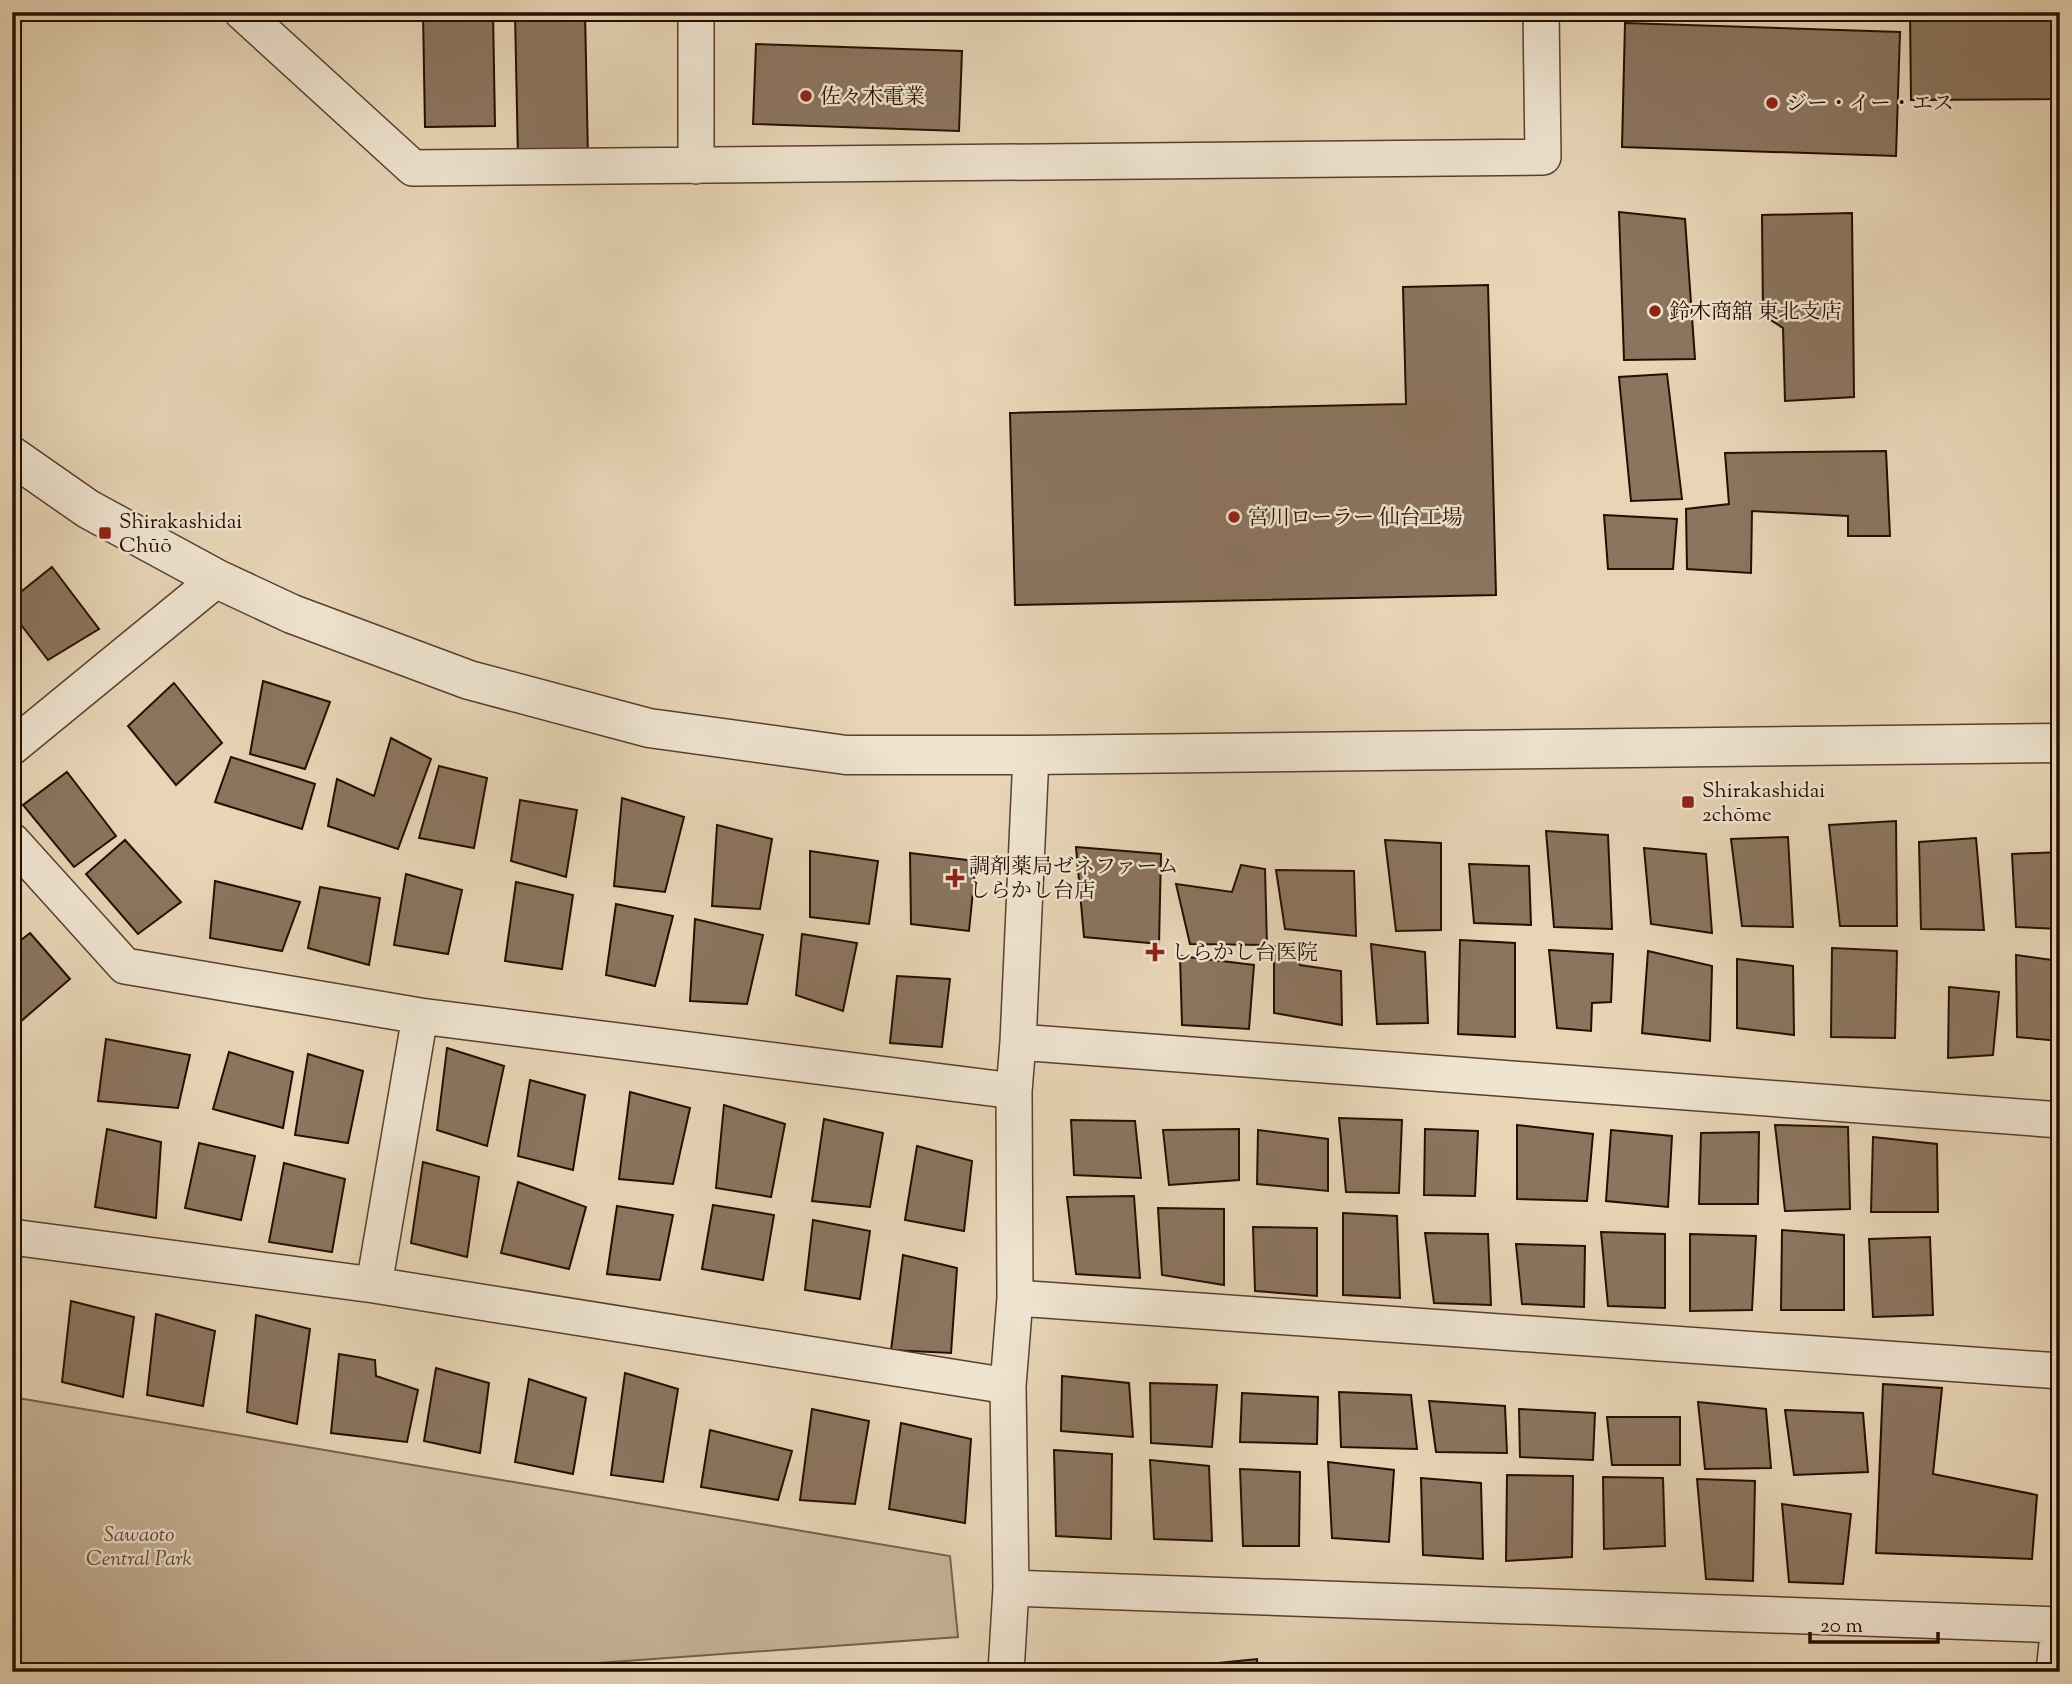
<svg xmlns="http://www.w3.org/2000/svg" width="2072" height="1684" viewBox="0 0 2072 1684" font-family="'Sorts Mill Goudy','Noto Serif JP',serif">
	<rect width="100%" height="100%" fill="#e7d5b6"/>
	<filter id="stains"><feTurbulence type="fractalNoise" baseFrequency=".00286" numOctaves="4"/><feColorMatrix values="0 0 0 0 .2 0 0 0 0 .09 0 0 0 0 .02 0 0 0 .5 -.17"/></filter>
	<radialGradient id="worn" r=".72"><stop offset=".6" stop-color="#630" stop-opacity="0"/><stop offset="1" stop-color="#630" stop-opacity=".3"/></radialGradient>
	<path fill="#c7b397" stroke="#78604c" stroke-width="2" d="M12 1397 950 1556 958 1637 475 1672H12Z"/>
	<path fill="#8b755f" stroke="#280d00" stroke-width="2" d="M423 12H493L495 126 425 127Z
		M585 12 588 157 518 159 515 13Z
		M1910 12H2060V99L1911 100Z
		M1625 23 1900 32 1896 156 1622 147Z
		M756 44 962 51 959 131 753 124Z
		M1619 212 1685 219 1695 359 1624 360Z
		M1852 213 1854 397 1785 401 1783 328 1763 315 1762 215Z
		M1488 285 1496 595 1015 605 1010 413 1406 404 1403 287Z
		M1667 374 1682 499 1631 501 1619 377Z
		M1886 451 1890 536H1848V516L1752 511 1751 573 1687 569 1686 509 1729 504 1725 453Z
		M1604 515 1677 519 1673 569H1608Z
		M52 567 99 629 48 660 12 613V599Z
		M263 681 330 702 305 769 250 754Z
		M174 683 222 743 176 785 128 726Z
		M391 738 431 759 398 849 328 826 337 779 374 796Z
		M231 757 315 784 302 829 215 802Z
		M439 766 487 778 474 848 419 838Z
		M67 772 116 836 74 867 23 805Z
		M622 798 684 817 665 892 614 886Z
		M520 800 577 810 566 877 511 861Z
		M1896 821 1897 926H1840L1829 825Z
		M717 825 772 839 760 909 712 906Z
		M1546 831 1608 835 1612 929 1554 927Z
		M1788 837 1793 927 1742 926 1731 839Z
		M1976 838 1984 930 1921 929 1919 842Z
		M125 840 181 902 138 934 86 874Z
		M1385 840 1441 843V930L1396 931Z
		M1076 847 1161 854 1159 944 1084 937Z
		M1644 848 1706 854 1712 933 1651 924Z
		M810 851 878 861 869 924 810 917Z
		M2060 852V929L2016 927 2012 854Z
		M910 853 976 861 969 931 911 924Z
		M1469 864 1529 866 1531 925 1474 923Z
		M1241 865 1265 869 1267 945 1190 944 1176 884 1232 892Z
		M1276 870 1354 871 1356 936 1285 929Z
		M406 874 462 890 448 954 394 945Z
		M215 881 300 902 282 951 210 938Z
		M516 882 573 895 562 969 505 961Z
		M320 887 380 898 369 965 308 948Z
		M616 904 673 916 655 986 606 975Z
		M695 919 763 935 747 1004 690 1001Z
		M30 933 70 979 12 1029V947Z
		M802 934 857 943 843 1011 796 995Z
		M1460 940 1515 943V1037L1458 1034Z
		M1371 944 1425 952 1428 1023 1377 1024Z
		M1274 946 1298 949 1300 965 1341 971 1342 1025 1274 1013Z
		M1832 948 1897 951 1895 1038 1831 1037Z
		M1549 950 1613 954 1611 1002 1592 1003 1591 1031 1557 1028Z
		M1648 951 1712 966 1710 1041 1642 1033Z
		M2016 955 2060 961V1041L2017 1037Z
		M1180 956 1254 965 1249 1029 1182 1025Z
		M1737 959 1793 966 1794 1035 1737 1028Z
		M897 976 950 979 942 1047 890 1043Z
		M1949 987 1999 992 1993 1055 1948 1058Z
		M106 1039 190 1055 178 1108 98 1101Z
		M447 1048 504 1066 487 1146 437 1130Z
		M229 1052 293 1072 283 1128 213 1109Z
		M308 1054 363 1071 348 1143 295 1135Z
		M530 1080 585 1095 573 1170 518 1156Z
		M630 1092 690 1108 673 1184 619 1179Z
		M724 1105 785 1124 771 1197 716 1188Z
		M1339 1118 1402 1120 1399 1193 1346 1192Z
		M824 1119 883 1133 870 1207 812 1201Z
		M1071 1120 1135 1121 1141 1178 1074 1175Z
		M1517 1125 1593 1134 1587 1201 1517 1199Z
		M1775 1125 1848 1127 1850 1209 1785 1211Z
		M107 1129 161 1142 156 1218 95 1207Z
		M1239 1129V1180L1169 1185 1163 1130Z
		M1425 1129 1478 1131 1475 1196 1424 1195Z
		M1258 1130 1328 1139V1191L1257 1184Z
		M1611 1130 1672 1136 1668 1207 1606 1201Z
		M1759 1132 1758 1204H1699L1701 1133Z
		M1873 1137 1937 1144 1938 1212H1871Z
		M199 1143 255 1156 241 1220 185 1208Z
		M917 1146 972 1161 964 1231 905 1220Z
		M423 1162 479 1177 467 1257 411 1243Z
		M284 1163 345 1179 332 1252 269 1242Z
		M518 1182 586 1207 569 1269 501 1253Z
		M1134 1196 1140 1278 1076 1274 1067 1197Z
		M713 1205 774 1215 763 1280 702 1269Z
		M617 1206 673 1215 660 1280 607 1274Z
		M1158 1208 1224 1209V1285L1162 1275Z
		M1343 1213 1397 1216 1400 1298 1343 1295Z
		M813 1220 870 1231 860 1299 805 1290Z
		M1253 1227 1317 1228V1296L1255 1291Z
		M1782 1230 1844 1235V1310H1781Z
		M1601 1232 1665 1234V1308L1608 1306Z
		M1425 1233 1488 1234 1491 1305 1434 1303Z
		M1690 1234 1756 1236 1752 1310 1690 1311Z
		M1930 1237 1933 1315 1873 1317 1869 1239Z
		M1516 1244 1585 1246 1584 1307 1522 1304Z
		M903 1255 957 1268 951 1353 891 1350Z
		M71 1301 134 1317 123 1397 62 1382Z
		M12 1309 21 1315 20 1379 12 1378Z
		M156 1314 215 1331 203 1406 147 1395Z
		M256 1315 310 1329 297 1424 247 1412Z
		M339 1354 375 1360 376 1376 418 1390 407 1442 331 1433Z
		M436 1368 489 1383 480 1453 424 1441Z
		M625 1373 678 1389 663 1482 611 1475Z
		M1062 1376 1129 1383 1133 1437 1061 1431Z
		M529 1379 586 1398 573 1474 515 1462Z
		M1150 1383 1217 1385 1212 1447 1151 1443Z
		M1883 1384 1942 1388 1933 1474 2037 1495 2032 1559 1876 1553Z
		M1339 1392 1411 1395 1417 1449 1341 1447Z
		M1242 1393 1318 1397 1317 1444 1240 1442Z
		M1429 1401 1505 1406 1507 1453 1436 1452Z
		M1698 1402 1766 1409 1771 1468 1705 1469Z
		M812 1409 869 1421 855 1504 800 1500Z
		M1519 1409 1595 1413 1593 1460 1520 1457Z
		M1785 1410 1863 1413 1868 1472 1794 1475Z
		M1607 1417H1680V1465H1612Z
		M901 1423 971 1439 965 1523 889 1509Z
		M710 1430 792 1451 778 1500 701 1487Z
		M1054 1450 1112 1454 1111 1539 1056 1536Z
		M1150 1460 1209 1466 1212 1541 1154 1539Z
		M1328 1462 1394 1470 1389 1542 1332 1538Z
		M1240 1469 1300 1472 1299 1546H1243Z
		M1507 1475 1573 1476 1572 1557 1506 1561Z
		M1603 1477 1663 1478 1665 1546 1604 1549Z
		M1421 1478 1481 1483 1483 1559 1423 1555Z
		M1697 1479 1755 1481 1753 1581 1706 1579Z
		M1782 1504 1851 1514 1843 1584 1789 1582Z
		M1257 1659 1258 1672H1210L1209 1664Z
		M1826 1665 1858 1670V1672H1825Z"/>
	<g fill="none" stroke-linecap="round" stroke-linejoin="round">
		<g stroke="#583f2e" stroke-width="38">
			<path id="minor" d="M242 12 413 168 1543 157 1541 12
				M696 166V12
				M12 747 217 579
				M1031 755 1018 1042 1014 1091 1015 1298 1008 1386 1011 1588 2060 1625
				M12 841 125 966 420 1016 1014 1091
				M1018 1042 2060 1120
				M12 1237 374 1285 1008 1386
				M374 1285 420 1016
				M1015 1298 2060 1371
				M1006 1672 1011 1588
				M2054 1672 2059 1625"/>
		</g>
		<g stroke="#583f2e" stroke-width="41">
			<path id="tertiary" d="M12 456 88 509 217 579 292 614 469 680 649 728 846 755H1031L2060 743"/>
		</g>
		<use href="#minor" stroke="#efe4d0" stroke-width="35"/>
		<use href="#tertiary" stroke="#efe4d0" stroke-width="38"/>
	</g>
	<g fill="#8f2418" stroke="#efe4d0" stroke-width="2.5">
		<circle cx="806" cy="96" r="7"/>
		<circle cx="1772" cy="103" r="7"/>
		<circle cx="1655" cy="311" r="7"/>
		<circle cx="1234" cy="517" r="7"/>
		<rect x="98" y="526" width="14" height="14" rx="3.5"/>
		<rect x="1681" y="795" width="14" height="14" rx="3.5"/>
		<path d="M951.5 867.5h7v7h7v7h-7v7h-7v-7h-7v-7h7z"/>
		<path d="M1151.5 941.5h7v7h7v7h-7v7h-7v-7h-7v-7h7z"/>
	</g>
	<g text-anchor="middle" stroke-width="5" stroke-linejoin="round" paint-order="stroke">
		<g font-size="21" fill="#280d00" stroke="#efe4d0" text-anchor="start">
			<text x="820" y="103">佐々木電業</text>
			<text x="1786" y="110">ジー・イー・エス</text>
			<text x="1669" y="318">鈴木商舘 東北支店</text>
			<text x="1248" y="524">宮川ローラー 仙台工場</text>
			<text x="119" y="528">Shirakashidai<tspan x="119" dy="24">Chūō</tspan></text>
			<text x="1702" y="797">Shirakashidai<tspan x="1702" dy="24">2chōme</tspan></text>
			<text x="969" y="873">調剤薬局ゼネファーム<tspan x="969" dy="24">しらかし台店</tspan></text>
			<text x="1171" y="959">しらかし台医院</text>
		</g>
		<g font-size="21" font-style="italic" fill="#604735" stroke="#efe4d0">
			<text x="139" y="1541">Sawaoto<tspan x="139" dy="24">Central Park</tspan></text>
		</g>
	</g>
	<rect width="2072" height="1684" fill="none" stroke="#e7d5b6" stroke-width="42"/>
	<rect x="14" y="14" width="2044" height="1656" fill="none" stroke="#280d00" stroke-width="3.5"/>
	<rect x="21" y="21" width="2030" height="1642" fill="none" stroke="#280d00" stroke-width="2"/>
	<path d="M1810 1632v10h128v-10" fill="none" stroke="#280d00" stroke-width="3.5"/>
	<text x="1820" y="1632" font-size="21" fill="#280d00" stroke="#efe4d0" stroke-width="5" paint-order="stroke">20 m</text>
	<rect width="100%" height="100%" filter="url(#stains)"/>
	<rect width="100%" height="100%" fill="url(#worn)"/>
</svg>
